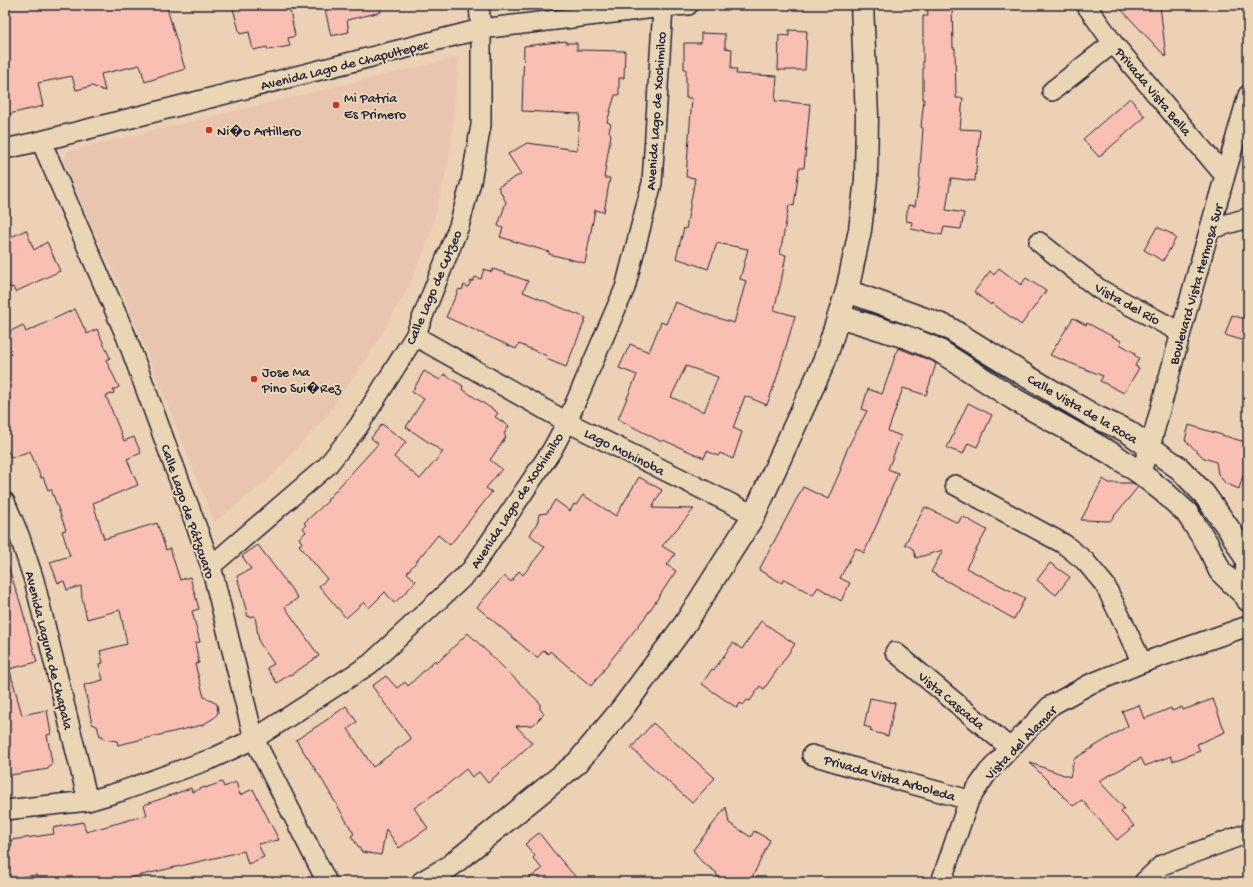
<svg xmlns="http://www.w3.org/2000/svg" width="1253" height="887" viewBox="0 0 1253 887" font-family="'Gochi Hand',sans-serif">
	<rect width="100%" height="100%" fill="#edd1b4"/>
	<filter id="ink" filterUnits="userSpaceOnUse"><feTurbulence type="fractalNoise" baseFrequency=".025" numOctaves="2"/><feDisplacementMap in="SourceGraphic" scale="8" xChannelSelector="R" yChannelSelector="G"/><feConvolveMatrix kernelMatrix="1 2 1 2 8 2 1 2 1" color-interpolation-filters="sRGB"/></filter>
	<g filter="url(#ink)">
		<path fill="#e9c5af" d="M459 57 450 155 430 237 408 288 377 342 326 417 267 481 214 522 130 309 63 162 68 151Z"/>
		<path fill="#fabfb3" stroke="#22223b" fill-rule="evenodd" d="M5 5H166L185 69 145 82 140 65 101 74 105 91 92 86 76 90 72 76 38 83 43 106 5 115Z
			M232 5H289L295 36 288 38 290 46 268 50 267 47 253 50 249 32 240 34Z
			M324 5H380L381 12 347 20 349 32 331 36Z
			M927 5H952L953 48H955L956 98H963L960 129 980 130 975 181 951 178 946 210 964 213 961 229 944 227 942 235 911 229 912 222 906 221 908 205 915 206 919 182 923 128 921 127 924 99H923V16H928Z
			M1117 5H1160L1166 57 1134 23Z
			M789 30 807 31 805 70H778L779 35 789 36Z
			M701 33 725 34V48L732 49 731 69H737L736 74 777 76 775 101 810 104 804 168H799L794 206 789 205 780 254 786 255 781 282 774 310 795 316 777 377 767 405 745 396 733 428 742 432 733 459 720 453 718 456 707 451 704 458 663 440 662 442 618 419 637 375 619 368 630 344 649 352 661 322 666 324 675 302 708 315 734 323 746 281 740 279 748 249 717 243 708 269 676 258 684 228 686 229 695 178 686 177 692 98H686V69H684V43H701ZM686 366 718 377 704 412 671 397Z
			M566 41V43H577V50L625 51 624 78H619V95H615L607 122 611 124 609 131 611 134 604 178H610L604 212 595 210 585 263 549 254V252L500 237 503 228 498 226 506 202 498 187 521 174 508 154 527 143 577 150 580 114 522 111 524 46Z
			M1130 98 1145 117 1099 157 1083 139Z
			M1157 227 1172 234V235L1176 238 1163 261 1144 250Z
			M26 230 34 250 47 242 60 271 15 292 13 287 10 288 5 276V240Z
			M999 268 1021 285 1026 278 1046 291 1021 325 992 303 991 305 974 292 990 271 994 275Z
			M484 269 492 272 493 269 528 281 523 292 586 318 566 367 546 359 547 356 519 344 516 349 446 317 459 289 462 290 464 285 468 287 471 281H473L475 277 481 279Z
			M75 309 87 334 97 329 110 358 106 360 119 387 113 390 114 393 106 396 124 441 134 437 141 453 127 459 138 485 93 503 104 539 157 523 166 550 170 548 180 580 190 577 199 609 192 611 200 642 195 643 199 663 195 664 204 697 217 704 218 713 214 718 202 725 118 745 117 741 103 739V736H100L97 726 92 724 84 685 103 680 99 664 103 663 100 651 127 644 120 610 87 619 82 598 81 586 67 590 64 581 58 583 50 562 70 556 62 531 66 530 51 489 48 490 43 477 41 478 30 451 11 458 5 445V334L23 325 26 332Z
			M1232 315 1248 320V342L1225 335Z
			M1073 318 1086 325 1087 323 1121 341 1120 344 1135 353 1134 355 1139 358 1135 366 1139 368 1124 393 1100 381 1103 376 1050 355Z
			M898 348 932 361 936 364 926 395 903 388 888 431 901 436 888 469 898 473 878 522 864 553 856 548 840 578 850 583 841 601 818 587 813 595 784 579 782 583 759 570 803 487 828 499 841 469 840 468 848 447 867 411 862 409 868 389 882 394Z
			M424 371 440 380 444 374 463 386 462 389 498 413 495 417 509 426 504 434 506 437 490 460 502 469 486 488 492 492 477 511 450 545 438 535 407 573 416 581 403 595 394 603 385 592 369 608 364 602 346 618 319 586 327 579 299 545 302 543 299 538 306 532 303 528 306 525 304 523 328 501 327 500 378 444 371 438 382 424 406 442 394 457 420 479 443 452 406 427 424 399 412 392Z
			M968 403 992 415 977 447 968 443 963 454 947 448Z
			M1189 425 1248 443V458L1239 489 1225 483 1218 474 1216 462 1204 458 1185 440Z
			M639 477 662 490 652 508 694 509 662 546 675 554 667 565 676 571 646 616 603 670H604L591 686 550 651 548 654 544 650 537 658 477 607 504 576 511 582 519 571 523 575 545 547 530 535 538 521 539 514 547 513 555 500 570 511 574 504 576 505 583 495 616 516Z
			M1103 479 1109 483H1133L1138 487 1110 521 1081 520Z
			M925 507 958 523 962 516 987 530 966 568 1025 598 1014 619 931 572 943 550 916 558 913 549 905 544Z
			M258 545 298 598 285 607 319 656 291 675 290 674 277 683 267 668 274 664 259 642 255 616 248 617 237 576 251 569 242 556Z
			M1050 563 1070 577 1056 595 1037 580Z
			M8 566 21 605 37 662 5 670V567Z
			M761 621 795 644 764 689 760 686 750 701 747 700 743 705 740 703 737 708 702 684 712 669 714 670 733 643 742 649Z
			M468 633 540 703V709L544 714 533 725 516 726 532 743 488 783 479 772 472 777 466 769 447 785 414 808 428 828 399 848 386 829 381 855 362 852 351 836 354 834 321 778 296 740 328 719 346 706 357 722 348 729 373 767 411 739 372 686 386 676 397 688 405 682 408 686 435 660 437 663Z
			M10 671 22 715 47 710 51 734 47 735 52 763 48 769 5 776V672Z
			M870 698 895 703 888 736 870 731 871 728 864 726Z
			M1213 699 1225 732 1197 744 1200 751 1173 761 1171 756 1145 766 1141 758 1099 781 1124 808 1121 812 1134 826 1117 840 1082 800 1073 806 1030 763 1070 777 1074 759 1128 726 1122 711 1139 705 1144 719 1171 708 1172 711 1182 707 1183 710Z
			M653 723 715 778 692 803 631 748Z
			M222 782 224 787 236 782 240 795 253 789 279 840 258 844 264 857 248 864 244 851 112 882H48V879L38 881 37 875 5 879V847L12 846 11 840 54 834 53 828 83 822 86 832 147 815 144 805 191 788 192 792 205 787V788Z
			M726 807 729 823 751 837 754 831 770 840 750 882H727L716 875 717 873 702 862 693 850Z
			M539 833 554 852 580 882H524L542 869 533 858 535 856 525 844Z"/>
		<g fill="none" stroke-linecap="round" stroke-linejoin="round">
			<g stroke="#22223b" stroke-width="22">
				<path id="minor" d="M1086 5 1113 43 1225 176
					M1052 91 1113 43
					M41 141 126 336 211 566 254 739 327 882
					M5 149 41 141 481 29 663 7 688 5
					M1210 229 1248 218
					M1039 242 1099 289 1180 332
					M415 336 567 422 754 515
					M1140 473 1150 447 1194 284 1248 95
					M955 485 1064 544 1085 561 1105 585 1120 616 1142 663
					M5 502 19 535 34 580 88 801
					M211 566 327 466 358 427 415 336 459 226 471 182 481 125V29L479 5
					M895 652 1010 748
					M812 755 879 775 969 800
					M5 810 88 801 122 791 211 759 254 739 370 664 471 570 552 450 567 422 625 288 652 183 663 7
					M941 882 969 800 988 772 1050 706 1090 684 1142 663 1248 626
					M1144 882 1162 865 1248 833"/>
			</g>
			<g stroke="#22223b" stroke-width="25">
				<path id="tertiary" d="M847 291 947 327 1028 377 1096 417 1127 431 1179 468 1204 494 1231 532 1247 560V597L1248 600
					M839 316 909 338 938 350 1014 399 1114 455 1140 473 1164 492 1187 513 1208 545 1220 571 1247 597
					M423 882 449 867 577 763 622 709 685 624 754 515 824 362 847 291 860 230 866 179 867 116 862 5"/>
			</g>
			<use href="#minor" stroke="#ead6b4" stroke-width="19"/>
			<use href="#tertiary" stroke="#ead6b4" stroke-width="22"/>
		</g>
	</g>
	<g fill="#c8321e" stroke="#ead6b4" stroke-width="1.5">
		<circle cx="336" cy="105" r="4"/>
		<circle cx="209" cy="130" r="4"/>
		<circle cx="254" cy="379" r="4"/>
	</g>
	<g text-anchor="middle" stroke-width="4" stroke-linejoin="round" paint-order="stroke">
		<g font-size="14" fill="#22223b" stroke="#ead6b4">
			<text transform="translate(344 64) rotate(-14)" y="5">Avenida Lago de Chapultepec</text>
			<text transform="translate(1154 91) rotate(50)" y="5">Privada Vista Bella</text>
			<text transform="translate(655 111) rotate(-86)" y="5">Avenida Lago de Xochimilco</text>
			<text transform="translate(1195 284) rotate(-74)" y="5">Boulevard Vista Hermosa Sur</text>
			<text transform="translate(433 287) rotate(-67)" y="5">Calle Lago de Cutzeo</text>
			<text transform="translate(1128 303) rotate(29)" y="5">Vista del Río</text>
			<text transform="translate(1083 408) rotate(30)" y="5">Calle Vista de la Roca</text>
			<text transform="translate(625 451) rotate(27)" y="5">Lago Mohinoba</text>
			<text transform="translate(516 500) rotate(-57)" y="5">Avenida Lago de Xochimilco</text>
			<text transform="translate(189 511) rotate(71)" y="5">Calle Lago de Pátzcuaro</text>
			<text transform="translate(50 650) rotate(76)" y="5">Avenida Laguna de Chapala</text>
			<text transform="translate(952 700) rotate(40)" y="5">Vista Cascada</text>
			<text transform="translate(1020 742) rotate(-46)" y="5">Vista del Alamar</text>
			<text transform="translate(890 777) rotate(16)" y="5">Privada Vista Arboleda</text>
		</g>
		<g font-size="14" fill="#22223b" stroke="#ead6b4" text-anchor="start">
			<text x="344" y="102">Mi Patria<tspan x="344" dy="16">Es Primero</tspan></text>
			<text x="217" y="135">Ni�o Artillero</text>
			<text x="262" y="376">Jose Ma<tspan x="262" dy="16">Pino Sui�Rez</tspan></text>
		</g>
	</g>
	<rect width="1253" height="887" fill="none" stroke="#ead6b4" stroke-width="20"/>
	<rect x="10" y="10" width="1233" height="867" fill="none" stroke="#22223b" stroke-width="1.5" filter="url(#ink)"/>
</svg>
